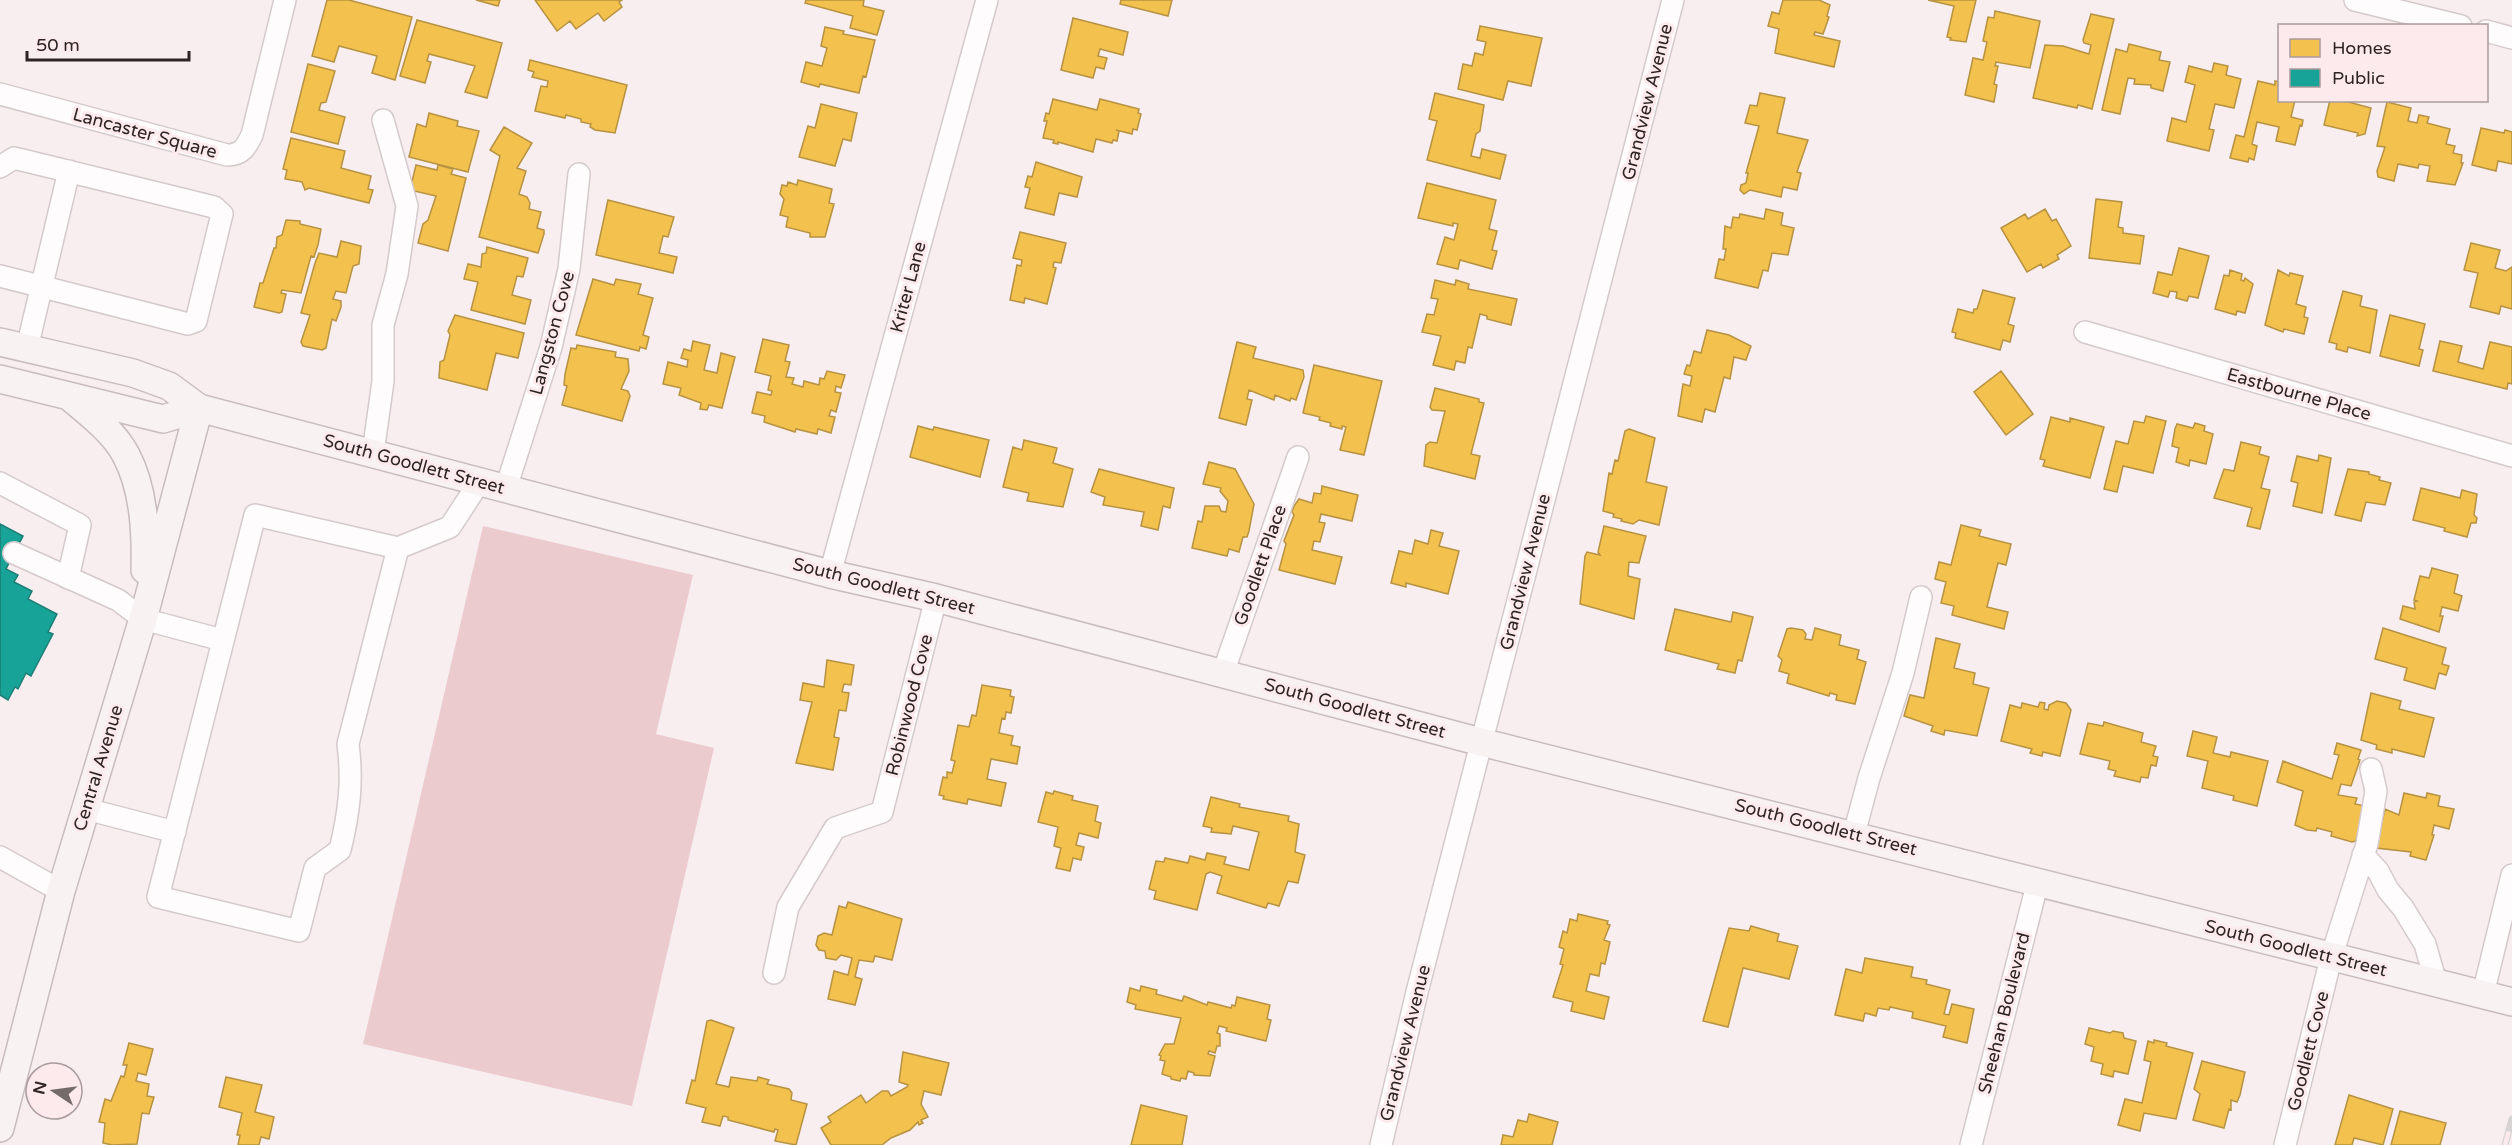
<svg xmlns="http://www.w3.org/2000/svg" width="2512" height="1145" viewBox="0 0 2512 1145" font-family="'Varela Round',sans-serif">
	<rect width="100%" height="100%" fill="#f8eef0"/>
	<path fill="#eccbcf" d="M483 526 693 575 656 734 714 748 632 1106 363 1044Z"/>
	<path fill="#f2c14e" stroke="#b79241" stroke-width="1.5" d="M327 0H349L412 17 395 80 372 73 377 56 339 46 334 62 312 56Z
		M476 0H500L498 6Z
		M535 0H622L619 2 622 7 604 21 598 13 576 29 570 21 557 31Z
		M806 0H864L863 6 884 11 877 35 850 28 853 16 805 3Z
		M1121 0H1172L1168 16 1120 4Z
		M1783 0H1819L1830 5 1827 16 1829 17 1823 34 1815 32 1814 35 1840 41 1834 67 1775 53 1779 29 1768 26 1772 12 1779 14Z
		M1928 0H1976L1966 42 1950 40 1951 38 1947 37 1954 6Z
		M1995 11 2040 21 2030 68 1996 62 1995 66H1998L1994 84 1997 85 1994 102 1965 95 1973 58 1983 60 1987 42 1983 41 1988 17 1994 18Z
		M2091 14 2114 19 2092 109 2078 105 2077 108 2033 98 2045 45 2063 46 2089 54 2091 45 2084 43 2083 40Z
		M1073 18 1128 32 1123 55 1100 49 1098 56 1107 58 1104 69 1096 67 1093 78 1061 70Z
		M417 20 502 43 487 98 465 92 475 66 429 54 427 61 431 62 425 83 400 76Z
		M1480 26 1542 38 1531 86 1508 81 1503 100 1458 89 1463 64 1472 66 1475 53 1483 55 1486 42 1477 40Z
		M825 27 844 31 843 34 875 40 866 77 863 76 859 93 820 84 819 87 801 82 806 62 822 66 827 48 821 46Z
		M2129 44 2161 52 2159 60 2170 62 2163 91 2151 88V85L2134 84 2135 79 2128 78 2120 114 2102 110 2116 49 2127 52Z
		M530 60 627 85 615 133 595 130 590 127 591 124 581 122V119L566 115 565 118 535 111 541 86 547 87 548 81 532 77 534 72 528 70Z
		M2214 63 2228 66 2226 75 2241 79 2234 108 2215 104 2209 129 2214 130 2209 151 2167 141 2172 118 2186 122 2195 85 2185 82 2189 66 2212 72Z
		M308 64 335 71 326 102 321 103 319 110 345 117 338 144 291 132Z
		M2258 81 2275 85V81L2280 82V100H2295L2291 117 2303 120 2302 126 2300 125 2295 145 2276 141 2279 127 2257 122 2252 144 2257 146 2254 160 2249 158 2248 162 2230 158 2236 135 2244 137Z
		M1435 93 1484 105 1480 131 1476 134 1471 156 1480 158 1482 149 1506 155 1500 179 1427 160 1437 121 1429 119Z
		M1760 93 1785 98 1777 133 1808 140 1797 172 1801 173 1797 190 1783 187 1781 197 1750 190 1744 194 1740 190 1741 185 1746 183 1748 173H1746L1759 126 1745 123 1750 105 1757 106Z
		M1053 99 1097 110 1100 99 1139 109 1138 113 1141 114 1137 130 1133 129 1132 134 1116 130 1119 131 1117 141 1113 140 1112 143 1096 139 1093 152 1058 142V144L1053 143 1054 140 1043 138 1047 121H1044L1046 113 1049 114Z
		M2330 100H2341L2371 108 2365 134 2357 136 2358 133 2324 125Z
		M2387 102 2411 108 2408 121 2417 123 2419 115 2429 117 2427 123 2450 129 2446 144 2455 146 2453 153 2462 155 2461 163H2463L2455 185 2427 181 2430 166 2419 164 2418 168 2398 164 2394 181 2378 177 2377 171 2385 147 2377 146Z
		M821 104 857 113 851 141 843 139 835 166 799 157 808 126 815 128Z
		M429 113 458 121 457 126 479 131 468 172 409 157 417 124 426 127Z
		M504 127 532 143 517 168 526 171 519 194 527 197 530 203 529 209 541 212 537 228 544 230V234L538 253 479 237 500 156 490 150Z
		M2481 128 2504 133 2505 130 2512 132V164L2498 161 2496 171 2472 165Z
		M291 138 345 151 341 168 371 176 368 189 373 190 369 203 309 188 305 190 302 182 285 179 287 170 283 169Z
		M1036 162 1082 177 1077 197 1059 193 1054 215 1025 208 1030 188 1025 187 1028 176 1032 177Z
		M416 165 437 170 438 165 453 169 451 174 466 178 448 251 418 243 423 224 428 220 436 196 410 190Z
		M798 180 832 189 829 203 834 204 825 237H810V233L786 227 788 217 780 215 784 199 780 194 782 185 787 186 788 182 797 185Z
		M1427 183 1496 200 1489 229 1497 231 1492 250 1497 251 1492 269 1460 260 1458 269 1437 264 1445 237 1454 240 1458 224 1453 223V226L1418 218Z
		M2096 199 2122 202 2118 227 2123 228V233L2144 236 2140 264 2089 258Z
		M608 200 674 217 668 237 663 236 659 253 677 257 673 273 596 255Z
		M1766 209 1783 213 1781 225 1794 228 1788 255 1772 253 1768 271 1763 270 1758 288 1715 278 1719 259 1724 260 1726 249H1723L1725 226 1731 228 1733 217 1739 218 1740 214 1764 219Z
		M2045 209 2052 221 2056 219 2071 246 2057 255 2059 259 2043 268 2041 264 2027 272 2001 228 2025 214 2028 219Z
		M286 220 300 221V224L321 229 318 245 314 257 311 256 301 293 282 290 281 293 286 294 282 312 279 313 254 307 260 283H263L274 248H276L277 237 282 235Z
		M1020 232 1066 243 1061 263 1054 262 1053 267 1056 268 1047 304 1025 298 1024 303 1010 300 1017 265 1021 266 1022 260 1013 258Z
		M341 241 361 246 359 264 353 266 346 293 336 291 333 299 341 301V307L336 321 332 319 326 348 322 350 303 346 301 342 310 315 301 313 315 263 319 253 337 257Z
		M2471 243 2500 250 2495 268 2506 271 2512 267V309L2501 306 2499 314 2470 307 2478 273 2464 270Z
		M487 247 528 258 523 277 517 276 512 295 531 300 525 324 471 310 478 282 464 279 468 264 481 267 482 254 486 253Z
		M2179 248 2209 256 2198 298 2189 296 2187 301 2176 298 2177 292 2170 291 2168 297 2153 293 2158 272 2172 275Z
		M2230 270 2242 274 2241 280 2244 281 2245 278 2253 284 2245 313 2237 311 2236 315 2215 309 2224 275 2229 276Z
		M2278 270 2289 276 2290 273 2303 276 2296 304 2306 307 2304 317 2308 318 2304 334 2284 329 2283 332 2265 325Z
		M593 279 614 285 616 279 641 284 638 294 653 298 643 335 649 337 646 349 640 347 639 351 576 335Z
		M1435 280 1455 285 1456 280 1469 284 1468 289 1517 299 1511 325 1487 319V316L1480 314 1472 348 1468 347 1465 363 1456 361 1454 370 1433 365 1441 336 1422 332 1427 314 1434 315 1438 299 1431 298Z
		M1983 290 2015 298 2008 324 2014 326 2010 342 2003 340 2000 350 1955 338 1956 333 1952 332 1958 309 1973 313 1974 309H1977Z
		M2343 291 2362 296 2360 306 2377 310 2370 353 2348 347 2347 352 2336 349 2337 344 2329 342Z
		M455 315 524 333 518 358 496 353 487 390 439 378 440 362 444 360 450 335 448 331Z
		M2390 315 2425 324 2419 349 2423 350 2419 366 2380 356Z
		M1707 330 1729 335 1751 346 1746 360 1734 357 1730 379 1724 377 1715 412 1705 409 1702 422 1678 416 1683 384 1690 386 1692 376 1684 374 1687 365 1690 366 1694 351 1701 353Z
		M763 339 789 345 785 361 790 362 786 377 794 378 792 384 803 387 804 381 819 385 820 378 824 379 827 371 845 375 841 388 836 386 835 392 841 393 836 412 831 410 829 416 835 417 831 433 818 429 817 434 796 429 795 432 764 422 765 416 752 413 757 392 771 395 772 391 768 390 771 376 755 372Z
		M693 341 710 345 704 370 717 373 721 353 735 357 722 408 709 405 707 410 700 409 701 403 679 395 681 388 663 384 668 362 687 367 688 360 681 358 684 349 691 351Z
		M2440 341 2462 346 2458 362 2483 369 2490 342 2512 347V384L2508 383 2507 389 2433 371Z
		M1237 342 1256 347 1253 358 1303 370 1304 377 1296 400 1291 398 1290 401 1275 395 1274 400 1249 390 1247 399 1252 400 1246 425 1219 418Z
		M577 345 616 352 615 357 628 359 629 371 621 389 628 391 630 396 622 421 562 405 567 386 564 385 565 374 571 348 576 349Z
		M1314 365 1382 381 1364 455 1340 450 1346 427 1342 426V429L1330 426 1331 423 1319 420 1320 417 1303 413Z
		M2001 371 2033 414 2006 435 1974 392Z
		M1435 388 1479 399V402L1484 403 1471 454 1480 456 1475 479 1424 466 1426 445 1430 442 1437 443 1445 411 1432 410 1430 407Z
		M2146 416 2166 421 2153 473 2123 466 2117 492 2104 489 2116 441 2128 444 2134 421 2144 423Z
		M2051 417 2070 422V418L2104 427 2090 478 2043 466 2045 460 2040 459Z
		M2195 423 2205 426 2204 431 2213 434 2206 464 2190 460 2189 466 2176 462 2179 448 2172 446 2175 429 2177 424 2193 428Z
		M918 426 933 430 934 427 989 440 980 477 910 457Z
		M1629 429 1655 438 1646 482 1667 487 1659 525 1639 520 1633 524 1621 521 1622 519 1613 517 1614 514 1603 511 1609 473 1612 474 1615 460 1618 461 1625 431Z
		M1024 440 1057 448 1053 463 1073 469 1063 507 1027 501 1029 493 1003 487 1013 447 1022 450Z
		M2241 442 2261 447 2259 454 2269 457 2261 488 2270 490 2260 529 2247 526 2252 508 2214 498 2224 469 2234 471Z
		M2319 455 2331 458 2322 513 2293 506 2298 483 2291 481 2297 456 2318 461Z
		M1209 462 1235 469 1254 504 1249 531 1247 537H1243L1239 552 1229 549 1227 556 1192 548 1198 521 1202 522 1205 506H1219L1221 511 1226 512 1228 501 1220 491 1221 488 1203 484Z
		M1099 469 1174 488 1170 508 1163 506 1158 530 1141 526 1144 512 1103 505 1105 497 1091 492Z
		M2348 469 2369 472V474L2380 477 2379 480 2391 483 2385 505 2366 502 2361 521 2335 515Z
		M1322 486 1358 495 1352 521 1321 514 1319 522 1325 523 1320 542 1314 541 1312 550 1342 557 1335 584 1279 570 1286 544 1284 541 1294 515 1292 512 1294 506 1299 499 1312 503 1314 493 1321 494Z
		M2421 488 2460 498 2462 490 2477 494 2474 515 2477 518 2476 523H2471L2467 537 2444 531 2445 528 2413 520Z
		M1961 525 1981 530 1979 536 2011 544 2006 565 1998 563 1987 607 2008 612 2004 629 1952 615 1954 606 1941 603 1946 582 1935 579 1939 562 1951 565Z
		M1604 526 1646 536 1639 563 1629 562 1628 576 1640 579 1634 619 1580 604 1585 556 1587 552 1600 555 1598 552Z
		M1431 530 1443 533 1439 546 1459 551 1448 594 1406 583V587L1391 583 1399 551 1412 554 1415 540 1428 544Z
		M2432 568 2458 575 2454 593 2462 596 2458 611 2442 607 2440 616H2443L2439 632 2400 619 2403 606 2415 609 2414 602 2417 601 2414 600 2420 576 2429 578Z
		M1675 609 1731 622 1733 612 1753 617 1742 661 1738 660 1735 673 1717 669 1719 664 1665 650Z
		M1791 628 1803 630 1806 634 1805 639 1812 640 1815 628 1841 635 1839 645 1859 650 1857 659 1866 662 1855 704 1836 700 1837 695 1830 693 1829 696 1787 683 1789 674 1779 671 1782 660 1778 656 1787 629Z
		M2383 628 2446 648 2442 664 2449 666 2446 675 2439 673 2435 689 2404 680 2407 668 2375 659Z
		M1936 638 1960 644 1954 668 1975 673 1973 684 1989 688 1977 736 1945 730 1944 735 1931 731 1933 726 1904 716 1910 695 1924 698Z
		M827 660 854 665 851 685 844 684 842 692 849 693 846 711 839 710 834 737 839 738 833 770 796 763 812 702 800 700 803 683 824 687Z
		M982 685 1011 690 1010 696 1014 697 1011 713 1006 712 1005 719 1002 718 999 733 1013 736 1011 745 1020 747 1017 764 991 759 987 779 1006 783 1001 806 968 799 967 804 943 799 944 796 939 795 943 777 947 778V772L952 773 955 761 951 760 958 725 969 727 972 715 976 716Z
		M2371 693 2401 701 2399 709 2434 718 2424 757 2392 749V753L2376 749 2377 745 2361 740Z
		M2057 701 2066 703 2071 710 2060 756 2043 752 2042 756 2030 753 2032 749 2001 741 2010 705 2021 708 2022 703 2038 707 2040 702 2045 703 2044 709 2048 710 2049 705Z
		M2104 722 2143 733 2141 742 2156 746 2153 756 2158 757 2156 766 2151 765 2148 778 2141 777 2140 782 2114 776 2116 771 2108 769 2110 761 2080 754 2088 723 2103 726Z
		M2193 731 2217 737 2213 753 2230 757 2231 752 2268 761 2257 806 2233 800 2234 796 2202 788 2208 761 2187 756Z
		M2337 743 2361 750 2358 759 2360 760 2351 786 2341 784 2338 795 2357 798 2355 804 2365 806 2356 841 2352 842 2331 836 2332 832 2317 828 2316 831 2307 830 2295 825 2303 791 2277 782 2283 761 2332 779 2339 755 2334 754Z
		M1054 791 1073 796 1072 800 1098 806 1095 821 1101 823 1098 838 1079 833 1076 845 1084 847 1081 860 1073 858 1070 871 1056 868 1061 848 1054 846 1058 827 1038 822 1046 792 1053 794Z
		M2404 793 2426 798 2427 793 2440 796 2438 806 2454 809 2449 829 2434 825 2432 835H2434L2426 860 2410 856 2411 852 2376 848 2385 809 2399 815Z
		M1211 797 1240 804 1239 807 1289 816 1288 821 1299 824 1295 852 1305 855 1298 883 1288 881 1279 906 1268 903 1266 908 1217 893 1222 876 1210 872 1206 874 1197 910 1154 899 1156 891 1149 889 1156 861 1164 862 1165 858 1188 863 1190 856 1205 860 1207 853 1226 857 1224 864 1249 870 1259 832 1233 826 1231 834 1211 832 1212 828 1203 826Z
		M848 902 902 919 892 960 875 956 873 962 859 960 855 977 862 979 855 1005 828 999 834 971 848 975 852 958 841 955 836 960 826 958 825 951 819 950 816 945 818 936 824 933 832 935 839 906 846 908Z
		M1578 914 1608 921 1607 924 1610 925 1604 940 1610 942 1605 964 1601 963 1599 976 1590 974 1586 991 1609 997 1604 1019 1571 1011 1573 1002 1553 997 1563 965 1560 964 1564 949 1559 947 1563 931 1567 933 1570 919 1577 921Z
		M1751 926 1779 934 1777 941 1798 946 1789 979 1743 968 1728 1027 1703 1021 1729 928 1749 931Z
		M1865 958 1913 967 1911 977 1927 980 1926 984 1950 990 1944 1014 1949 1015 1952 1004 1974 1009 1967 1043 1943 1037 1946 1026 1912 1018 1913 1012 1890 1007 1889 1010 1878 1008 1876 1016 1865 1013 1863 1021 1835 1015 1846 969 1862 973Z
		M1141 986 1157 990 1156 994 1182 1001 1184 996 1207 1005 1208 1002 1231 1008 1232 1005 1235 1006 1237 997 1270 1005 1267 1019 1271 1020 1266 1041 1226 1031 1227 1028 1219 1026 1217 1033 1220 1034V1046H1217L1215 1053 1209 1051 1208 1054 1215 1056 1210 1076 1194 1075V1073L1188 1071 1186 1079 1181 1078 1180 1081 1171 1079V1077L1162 1074 1165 1061 1160 1060 1161 1056 1159 1055 1165 1044H1174L1181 1018 1135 1009 1136 1005 1127 1002 1130 988 1140 991Z
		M711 1020 734 1028 716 1084 729 1087 731 1077 757 1081 758 1077 769 1080 767 1084 789 1089 792 1093 791 1100 807 1104 796 1145 775 1141 778 1130 775 1129 774 1132 728 1120V1117L723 1116 720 1126 702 1122 706 1108 686 1103 692 1080 695 1081 707 1021Z
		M2089 1028 2110 1033 2113 1031 2123 1033 2124 1038 2136 1041 2128 1074 2114 1071 2113 1077 2101 1074 2103 1064 2091 1061 2094 1047 2085 1044Z
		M2154 1040 2167 1043 2166 1046 2193 1053 2176 1119 2144 1113 2140 1131 2118 1125 2125 1099 2142 1103 2151 1062 2144 1060 2148 1041 2154 1043Z
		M129 1043 153 1049 146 1075 138 1073 136 1081 149 1084 147 1096 154 1097 149 1114 142 1113 137 1144 112 1145 103 1143 105 1123 99 1122 105 1099 111 1101 121 1076 124 1077 127 1065H123Z
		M903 1052 949 1063 941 1095 924 1091 921 1104 928 1117 921 1120 923 1123 919 1125 918 1122 910 1130 891 1138 882 1145H831L821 1128 831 1122 828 1117 861 1095 866 1103 882 1091H888L891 1096 907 1087 908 1085 899 1082Z
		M2202 1061 2245 1072 2240 1095 2237 1102 2231 1100V1110L2229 1109 2224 1128 2193 1120 2200 1094 2194 1089Z
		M226 1077 262 1085 255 1112 274 1117 269 1139 261 1137 259 1145H238L240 1135H237L242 1113 219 1107Z
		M2349 1095 2393 1109 2383 1145 2354 1138 2352 1145H2335Z
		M1141 1105 1187 1116 1182 1145H1131Z
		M2400 1111 2446 1123 2440 1145H2391Z
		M1529 1114 1558 1122 1552 1145H1501L1503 1135 1513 1137 1518 1120 1527 1122Z"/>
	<path fill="#17a398" stroke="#1e7d75" stroke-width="1.5" d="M0 524 23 536 6 569 18 575 14 582 32 591 28 599 57 614 48 632 53 634 31 676 26 673 18 689 15 687 8 700 0 695Z"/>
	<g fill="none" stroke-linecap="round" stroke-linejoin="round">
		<g stroke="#d5cacb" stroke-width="24">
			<path id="minor" d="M2355 0 2461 26
				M2486 31 2512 38
				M0 94 227 155C242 155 246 147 252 135L285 0
				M0 167 14 158 214 207 222 214 196 321 188 324 0 276
				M2085 332 2512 456
				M27 348 69 171
				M373 453 383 381V325L397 274 407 206 383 120
				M0 483 80 525 68 578
				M506 488 551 347 569 269 579 174
				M398 548 348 744C353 782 349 813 340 850L315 868 299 931 158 897 255 515 398 548 450 527 480 481
				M14 553 118 600 143 619 222 640
				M830 574 987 0
				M1223 673 1298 457
				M86 809 175 832
				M1854 834 1869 778 1903 673 1921 597
				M2363 855 2378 871 2388 890 2403 908 2425 944 2436 983
				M0 857 61 891
				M774 973 788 907 835 828 882 812 936 598
				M2483 994 2512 875
				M1381 1145 1417 992 1673 0
				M1971 1145 2038 881
				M2285 1145 2331 958 2367 844 2376 791 2371 769"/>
		</g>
		<g stroke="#c9bcbe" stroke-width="30">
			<path id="major" d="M0 342 133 373 169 386 199 408 830 574 936 598 1481 742 2512 1002
				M0 379 163 419 199 408
				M71 398C90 414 114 432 126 455 144 489 146 532 145 570
				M0 1128 61 891 143 619 199 408"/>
		</g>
		<use href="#minor" stroke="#fefcfd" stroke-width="21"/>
		<use href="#major" stroke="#f8f2f3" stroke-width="27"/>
		<g stroke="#d8d4d5" stroke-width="7">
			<path id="rail" d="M2505 1145 2512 1119"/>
		</g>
		<use href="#rail" stroke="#fceaec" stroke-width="4.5" stroke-dasharray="14" stroke-linecap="butt"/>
	</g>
	<g text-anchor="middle" stroke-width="6" stroke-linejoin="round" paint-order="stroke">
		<g font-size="18" fill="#2e2424" stroke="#fceaec">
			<text transform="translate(1647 102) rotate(-76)" y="6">Grandview Avenue</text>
			<text transform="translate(145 133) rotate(15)" y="6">Lancaster Square</text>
			<text transform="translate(908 287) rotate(-75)" y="6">Kriter Lane</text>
			<text transform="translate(552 333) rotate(-75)" y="6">Langston Cove</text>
			<text transform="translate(2299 394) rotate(16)" y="6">Eastbourne Place</text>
			<text transform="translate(414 464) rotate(15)" y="6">South Goodlett Street</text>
			<text transform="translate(1260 565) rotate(-71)" y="6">Goodlett Place</text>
			<text transform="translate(1525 572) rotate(-76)" y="6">Grandview Avenue</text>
			<text transform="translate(884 586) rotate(14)" y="6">South Goodlett Street</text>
			<text transform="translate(909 705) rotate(-76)" y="6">Robinwood Cove</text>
			<text transform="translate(1355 708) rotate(15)" y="6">South Goodlett Street</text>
			<text transform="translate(98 768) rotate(-73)" y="6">Central Avenue</text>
			<text transform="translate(1826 827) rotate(14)" y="6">South Goodlett Street</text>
			<text transform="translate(2296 948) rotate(14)" y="6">South Goodlett Street</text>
			<text transform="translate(2004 1013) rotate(-76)" y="6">Sheehan Boulevard</text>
			<text transform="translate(1405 1043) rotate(-76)" y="6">Grandview Avenue</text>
			<text transform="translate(2308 1051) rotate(-76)" y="6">Goodlett Cove</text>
		</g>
	</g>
	<rect x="2278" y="24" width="210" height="78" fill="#fceaec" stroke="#aa9b9c" stroke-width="1.5"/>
	<rect x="2290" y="39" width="30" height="18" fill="#f2c14e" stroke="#aa9b9c" stroke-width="1.5"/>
	<text x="2332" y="54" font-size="18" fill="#2e2424">Homes</text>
	<rect x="2290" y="69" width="30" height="18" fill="#17a398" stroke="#aa9b9c" stroke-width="1.5"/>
	<text x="2332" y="84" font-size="18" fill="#2e2424">Public</text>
	<g transform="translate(54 1091) rotate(283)"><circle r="28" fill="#fceaec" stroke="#aa9b9c" stroke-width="1.5"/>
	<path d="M0-4.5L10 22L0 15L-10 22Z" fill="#756b6b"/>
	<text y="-9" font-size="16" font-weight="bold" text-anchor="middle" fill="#2e2424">N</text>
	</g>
	<path d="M27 51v9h162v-9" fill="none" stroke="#2e2424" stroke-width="3"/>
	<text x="36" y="51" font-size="18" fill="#2e2424" stroke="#fceaec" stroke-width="4.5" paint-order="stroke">50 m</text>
</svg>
